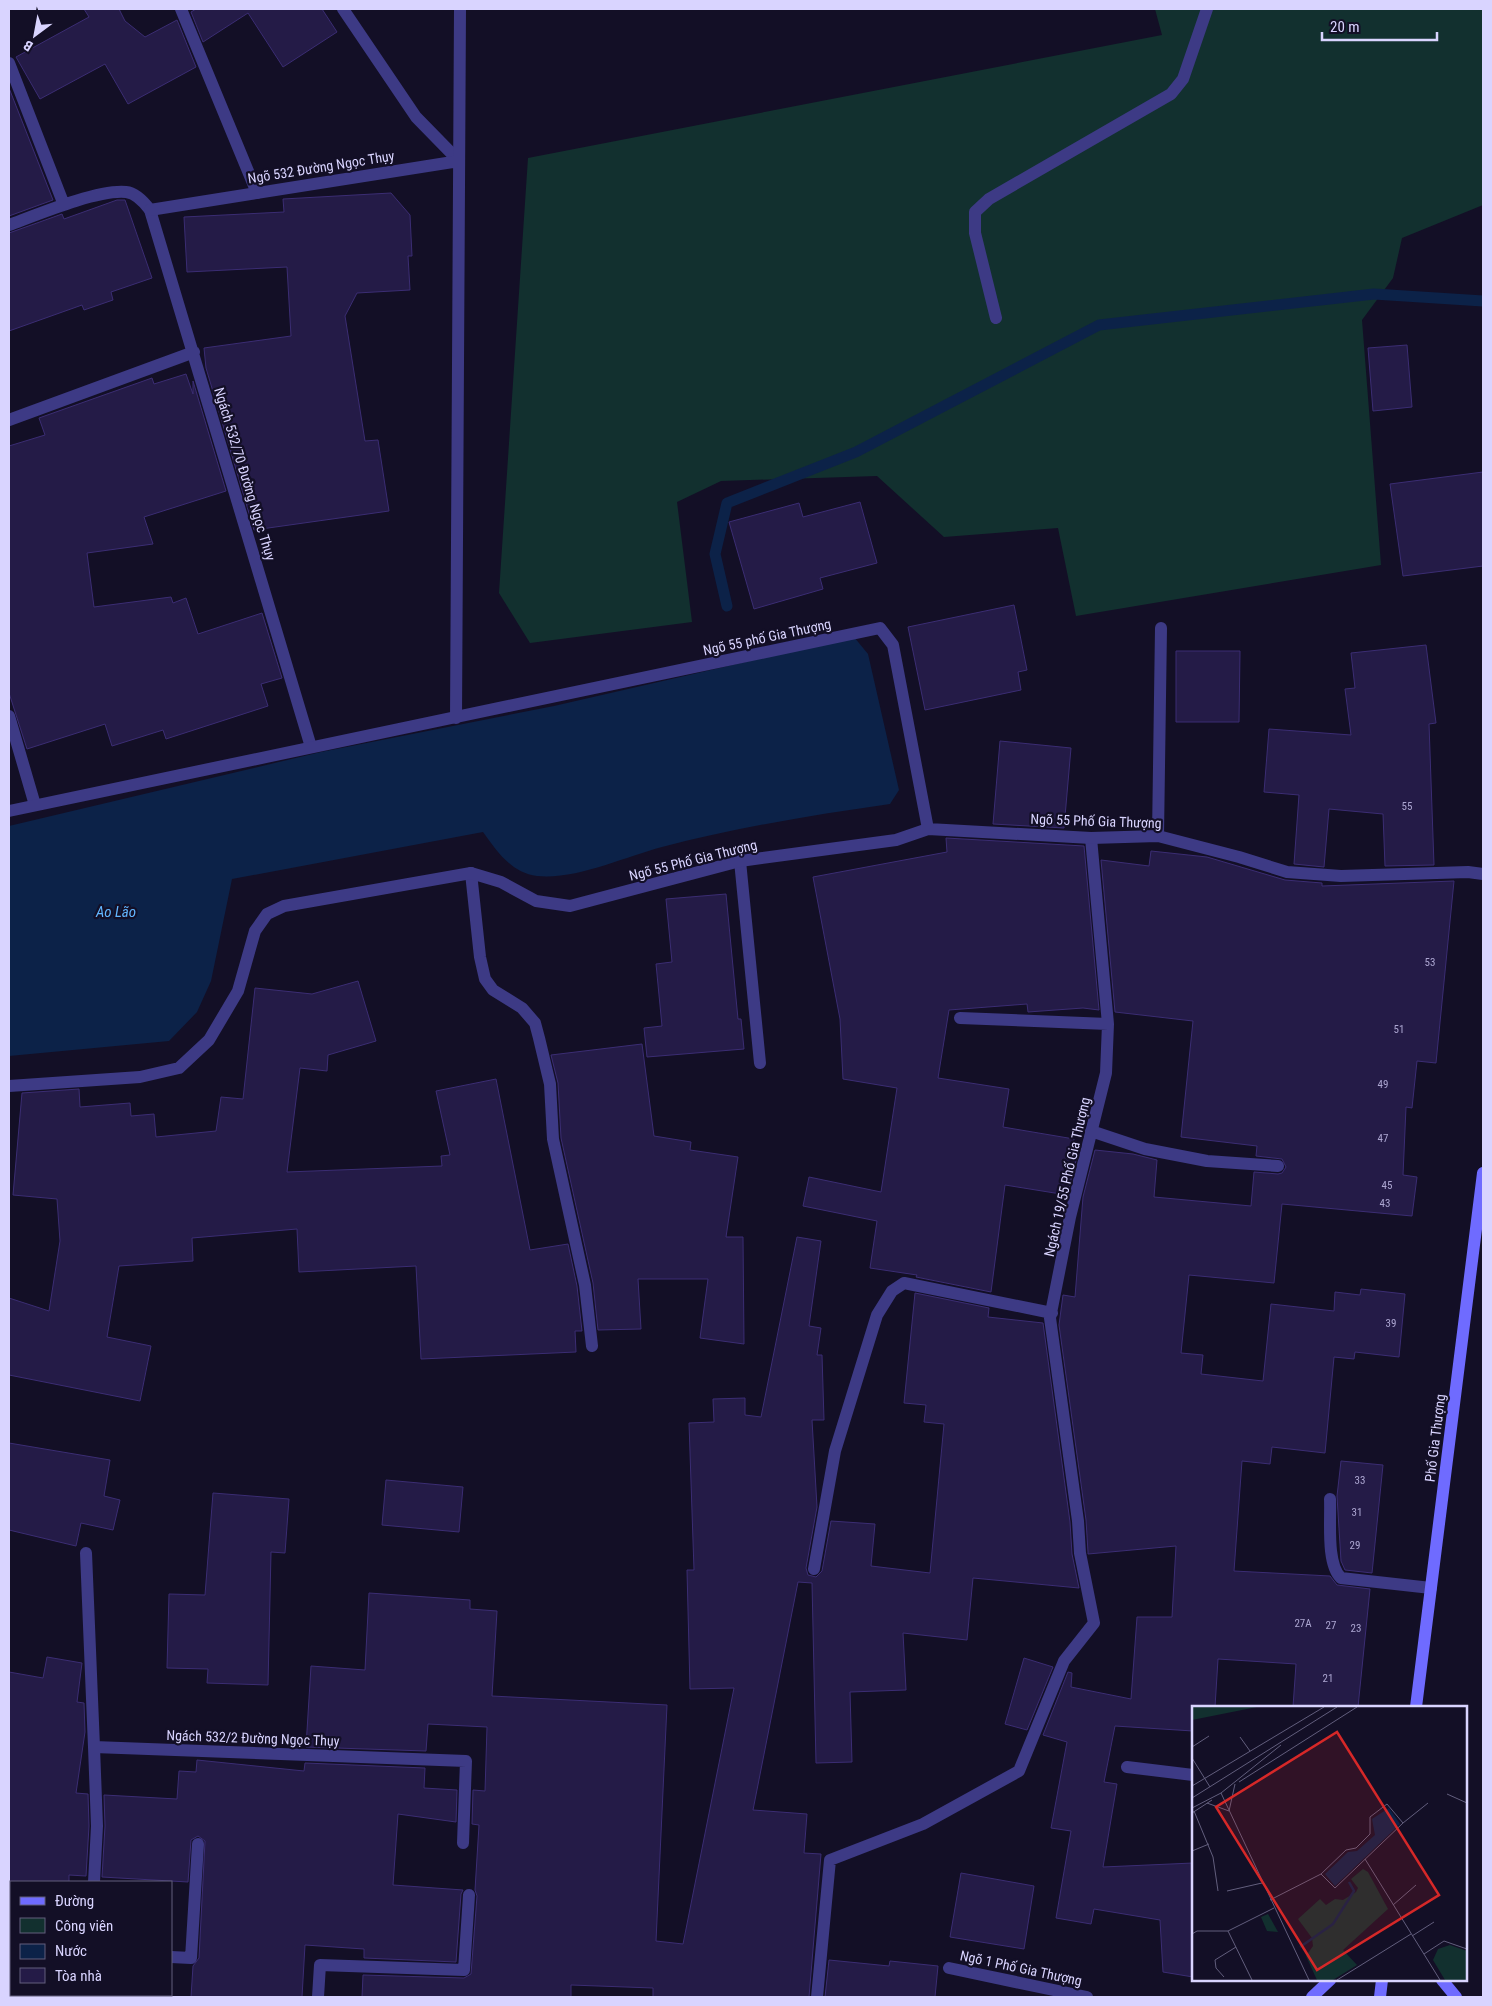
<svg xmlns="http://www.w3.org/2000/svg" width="1492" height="2006" viewBox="0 0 1492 2006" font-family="'Roboto Condensed',sans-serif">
	<rect width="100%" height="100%" fill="#130f26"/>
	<path fill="#12302f" d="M1155 9H1483V205L1402 238 1393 278 1362 320 1381 565 1076 616 1058 528 944 537 877 476 721 481 677 502 692 622 530 643 499 593 528 158 1162 35Z"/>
	<path fill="#0c2248" d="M854 637 868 654 899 790 890 804C814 815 737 827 662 847 624 857 576 880 537 876 511 873 497 851 483 832L232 879 211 981 197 1012 169 1041 9 1056V826L321 752 554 706Z"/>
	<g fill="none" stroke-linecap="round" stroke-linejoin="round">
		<path stroke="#0c2248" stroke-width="11" d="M727 606 715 554 727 503 856 452 1099 325 1374 294 1483 301"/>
	</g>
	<path fill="#241b47" stroke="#3b2d73" d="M84 9H119L125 21 145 37 177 20 196 67 128 104 105 64 40 99 16 57 89 17Z
		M196 9H322L337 32 283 67 248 13 203 42 191 12Z
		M9 88 53 200 9 216Z
		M391 193 410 215 412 256H408L410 290 357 293 345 316 365 441 378 440 389 511 254 530 206 368 204 348 291 336 287 267 187 272 184 217 284 212 283 199Z
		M117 200H125L152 278 111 292 113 300 84 310 82 305 9 331V233L62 214 64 219Z
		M1407 345 1412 407 1373 411 1368 348Z
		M186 374 193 394V381L226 491 144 517 153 544 87 553 94 607 171 597 173 603 186 598 198 634 262 613 282 678 261 684 268 706 166 739 163 730 112 746 105 724 27 749 9 693V446L45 435 39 418 152 378 154 384Z
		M1483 472V566L1403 576 1390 484Z
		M860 502 877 563 820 578 823 589 754 609 729 522 799 503 803 517Z
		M1014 605 1027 670 1018 672 1021 690 925 710 908 627Z
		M1426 645 1436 723 1429 724 1434 865 1385 866 1383 814 1329 809 1324 867 1294 864 1299 795 1264 792 1269 729 1351 735 1345 689 1355 688 1351 653Z
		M1176 651H1240L1239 722H1176Z
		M1000 741 1071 748 1064 828 993 824Z
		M946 838 1084 846 1099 1010 1083 1008 1028 1012 1027 1004 949 1010 938 1078 1009 1089 1003 1127 1074 1139 1072 1148 1079 1149 1067 1195 1005 1185 991 1292 916 1277 917 1275 870 1268 877 1221 803 1206 809 1177 881 1192 897 1088 843 1079 840 1019 813 877 947 852Z
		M1151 851 1207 857 1285 880 1322 883V886L1454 881 1436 1063 1417 1061 1412 1108 1406 1107 1403 1175 1417 1177 1412 1216 1282 1204 1274 1283 1189 1275 1181 1353 1203 1355 1201 1374 1263 1381 1271 1304 1334 1311 1335 1292 1360 1295 1361 1289 1405 1294 1399 1357 1355 1352 1354 1359 1334 1357 1325 1453 1272 1447 1270 1464 1242 1461 1234 1571 1330 1576 1337 1585 1370 1589 1358 1707H1293L1296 1664 1218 1659 1215 1707H1193V1731L1115 1726 1104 1782 1117 1784 1103 1867 1193 1863V1977L1163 1972 1160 1920 1094 1909 1091 1924 1056 1918 1071 1831 1051 1828 1067 1742 1043 1735 1068 1672 1072 1673 1071 1687 1131 1699 1137 1617H1172L1176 1546 1088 1554V1552L1086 1520 1059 1325 1063 1295 1075 1297 1083 1197 1095 1150 1133 1154 1157 1160 1154 1197 1251 1206 1254 1172 1278 1174 1282 1173 1286 1167 1282 1159 1256 1156 1257 1146 1181 1137 1193 1021 1115 1012 1101 860 1149 866Z
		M726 894 738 1019H741L744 1049 647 1057 644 1028 662 1026 656 964 672 962 666 899Z
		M358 981 376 1041 328 1055 327 1071 300 1068 287 1172 442 1166 441 1156 450 1155 436 1091 496 1079 530 1250 568 1244 577 1286 582 1331H575L576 1352 421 1359 416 1266 299 1272 297 1229 192 1238 193 1261 119 1266 107 1337 151 1346 140 1401 9 1375V1298L49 1311 60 1241 57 1199 13 1195 22 1093 79 1089 80 1107 130 1103 131 1116 154 1114 156 1137 216 1131 221 1097 243 1099 255 988 312 994Z
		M642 1044 654 1136 691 1142 690 1150 738 1157 726 1237H743L744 1344 700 1338 708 1279H638L641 1329 598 1330 593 1283 561 1138 558 1083 551 1055Z
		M797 1237 821 1241 809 1326 821 1328 817 1355H822L824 1420H812L817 1507 806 1568 808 1575 816 1577 822 1571 831 1521 875 1524 871 1566 930 1573 944 1424 924 1422 926 1405 904 1403 915 1293 989 1308 988 1317 1043 1323 1070 1522 1072 1554 1079 1588 973 1578 967 1640 903 1633 906 1690 850 1692 852 1762 816 1763 812 1583 798 1582 753 1810 807 1814 804 1853 821 1854 809 1997H653V1988L571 1985V1997H362L363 1975 464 1978 471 1974 477 1896 475 1890 479 1825 472 1824 473 1790 485 1791 487 1727 428 1724 426 1751 306 1747 311 1666 365 1670 369 1593 470 1600V1609L497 1611 492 1696 667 1705 656 1941 683 1944 734 1688 690 1689 687 1570H694L689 1423 714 1422 713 1399 745 1398V1415L761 1417Z
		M9 1443 110 1460 104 1496 120 1500 113 1530 81 1523 76 1546 9 1530Z
		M1341 1461 1383 1465 1372 1573 1345 1570 1341 1561 1337 1496Z
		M386 1480 463 1487 459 1532 382 1525Z
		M213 1493 289 1499 285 1553 271 1552 268 1685 207 1683 208 1669 167 1668 169 1594 205 1595Z
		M47 1657 82 1663 77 1702 84 1703 85 1732 76 1793 88 1794 89 1826 86 1876 69 1875V1882H9V1672L43 1678Z
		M1024 1658 1053 1667 1027 1730 1005 1724Z
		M197 1760 304 1771 305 1763 425 1768 424 1788 457 1790 456 1822 398 1814 393 1885 463 1890 461 1894 456 1962 364 1958V1949L305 1945 302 1997H191L193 1966 199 1958 205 1841 198 1836 191 1840 188 1882 102 1877 105 1826 104 1795 177 1799 179 1771 196 1772Z
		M961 1873 1034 1886 1024 1949 950 1937Z
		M829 1960 889 1966 890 1961 938 1966 935 1997H825Z"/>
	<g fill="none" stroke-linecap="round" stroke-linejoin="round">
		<path stroke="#3d3a85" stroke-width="12" d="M181 9 257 193
			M343 9 416 117 459 161
			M9 63 64 205
			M9 225C36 215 98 189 126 192 136 193 144 202 150 210L311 747
			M996 318 975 233V212L989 199 1171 94 1183 79 1207 9
			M9 420 194 352
			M9 716 35 805
			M1158 836 1161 628
			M740 861 760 1063
			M471 873 480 957 485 979 493 990 522 1008 535 1023 539 1038 550 1084 553 1139 585 1285 592 1346
			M960 1018 1108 1024
			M1091 1131 1145 1149 1207 1161 1278 1166
			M1330 1499C1331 1520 1326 1564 1341 1578L1431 1588
			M86 1553 94 1747
			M814 1569 835 1451 877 1315 892 1291 904 1283 1052 1313
			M1127 1767 1193 1775
			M94 1882 97 1826 94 1747 466 1761 463 1843
			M9 1948H11
			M171 1957 191 1958 198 1844
			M949 1968 1087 1997
			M318 1997 320 1965 464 1970 469 1895
			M817 1997 830 1860 923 1824 1019 1771 1064 1661 1094 1623 1080 1553 1078 1521 1050 1318 1070 1217 1106 1073 1108 1024 1091 838"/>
		<path stroke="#3d3a85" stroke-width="12" d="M150 210 459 161
			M456 718 460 9
			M9 811 880 628 893 645 928 829
			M9 1086 140 1077 179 1068 209 1040 238 991 255 931 267 914 284 906 471 873 501 882 536 901 570 906 740 861 896 840 928 829 1091 838 1158 836 1239 857 1287 872 1341 876 1468 872 1483 874"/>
		<path stroke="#6f6bff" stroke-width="12" d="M1416 1707 1483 1173
			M1442 1980 1456 1997
			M1312 1997 1330 1980
			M1380 1997 1382 1980"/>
	</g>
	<g text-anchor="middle" stroke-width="4.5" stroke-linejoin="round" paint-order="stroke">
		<g font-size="11" fill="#aca6d1">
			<text x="1407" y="810">55</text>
			<text x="1430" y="966">53</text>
			<text x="1399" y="1033">51</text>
			<text x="1383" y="1088">49</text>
			<text x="1383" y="1142">47</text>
			<text x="1387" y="1189">45</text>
			<text x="1385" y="1207">43</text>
			<text x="1391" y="1327">39</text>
			<text x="1360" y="1484">33</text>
			<text x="1357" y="1516">31</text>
			<text x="1355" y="1549">29</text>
			<text x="1303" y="1627">27A</text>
			<text x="1331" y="1629">27</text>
			<text x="1356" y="1632">23</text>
			<text x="1328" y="1682">21</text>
		</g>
		<g font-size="14" fill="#d9d4ff" stroke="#130f26">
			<text transform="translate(321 167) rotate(-9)" y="5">Ngõ 532 Đường Ngọc Thụy</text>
			<text transform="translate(245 474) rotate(73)" y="5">Ngách 532/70 Đường Ngọc Thụy</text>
			<text transform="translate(767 637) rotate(-12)" y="5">Ngõ 55 phố Gia Thượng</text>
			<text transform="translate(1096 821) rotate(2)" y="5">Ngõ 55 Phố Gia Thượng</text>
			<text transform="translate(693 860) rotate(-14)" y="5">Ngõ 55 Phố Gia Thượng</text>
			<text transform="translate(1067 1177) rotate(-77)" y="5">Ngách 19/55 Phố Gia Thượng</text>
			<text transform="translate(1435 1438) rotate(-83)" y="5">Phố Gia Thượng</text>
			<text transform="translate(253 1738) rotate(2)" y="5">Ngách 532/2 Đường Ngọc Thụy</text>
			<text transform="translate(1021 1968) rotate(12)" y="5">Ngõ 1 Phố Gia Thượng</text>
		</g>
		<g font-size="15" font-style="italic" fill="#62b6ff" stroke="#130f26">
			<text x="116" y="917">Ao Lão</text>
		</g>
	</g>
	<g transform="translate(1192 1706)">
		<rect width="275" height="275" fill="#130f26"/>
		<path d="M0 1H65L0 14ZM171 163 176 166 196 203 151 244 165 259 141 274H125L114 250 121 240 120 232 106 213 128 193 134 199 143 193 151 194 164 186 166 182 159 173ZM76 208 86 226 75 225 69 211ZM258 239 275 245V274H253L241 254 246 243Z" fill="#12302f"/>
		<path d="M197 102 208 118 143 180 133 168 156 146 165 145 183 129 180 113Z" fill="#0c2248"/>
		<path fill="none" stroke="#0c2248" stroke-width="2.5" d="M108 241 141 218 162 185 157 176"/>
		<path fill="none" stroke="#625e7d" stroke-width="1" d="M48 31 58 45M0 41 17 30M0 52 18 81M47 76 165 1M0 80 132 1M29 87 117 274M255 88 275 97M0 92 145 1M15 97 37 105 43 78M0 102 29 87 89 39M2 105 21 151 26 185M0 107 20 94M211 117 236 97M0 145 17 138M173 153 248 274M35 185 70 177M78 194 129 168 154 144 164 142 178 128V111L195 98 211 117 143 182 129 168M201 199 224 179M36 225 60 274M0 228 5 225H36L82 202M220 230 242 216M232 248 252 235 275 243M32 271 24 262 23 254 44 241M145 274 219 228"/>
		<path fill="#d62828" fill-opacity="0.15" stroke="#d62828" stroke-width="2.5" d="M145 26 247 189 125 264 24 101Z"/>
		<rect width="275" height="275" fill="none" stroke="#d9d4ff" stroke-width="2.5"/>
	</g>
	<rect width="1492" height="2006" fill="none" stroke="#d9d4ff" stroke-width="20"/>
	<rect x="10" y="1881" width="162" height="115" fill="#130f26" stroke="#625e7d"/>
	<rect x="20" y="1897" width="25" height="8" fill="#6f6bff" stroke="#625e7d"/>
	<text x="55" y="1906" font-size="15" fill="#d9d4ff">Đường</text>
	<rect x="20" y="1918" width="25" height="15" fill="#12302f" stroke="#625e7d"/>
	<text x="55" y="1931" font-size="15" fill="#d9d4ff">Công viên</text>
	<rect x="20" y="1944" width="25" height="15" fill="#0c2248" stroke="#625e7d"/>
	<text x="55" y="1956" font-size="15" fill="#d9d4ff">Nước</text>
	<rect x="20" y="1968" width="25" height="15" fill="#241b47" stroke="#625e7d"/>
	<text x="55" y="1981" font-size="15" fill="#d9d4ff">Tòa nhà</text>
	<g transform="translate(35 35) rotate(212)" stroke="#130f26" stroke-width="4" paint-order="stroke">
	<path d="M0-4L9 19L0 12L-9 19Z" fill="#d9d4ff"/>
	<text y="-8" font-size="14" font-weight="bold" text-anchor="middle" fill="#d9d4ff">B</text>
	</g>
	<path d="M1322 32v8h115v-8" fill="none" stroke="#d9d4ff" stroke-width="2.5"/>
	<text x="1330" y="32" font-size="15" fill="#d9d4ff" stroke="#130f26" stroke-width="4" paint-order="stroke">20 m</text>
</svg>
